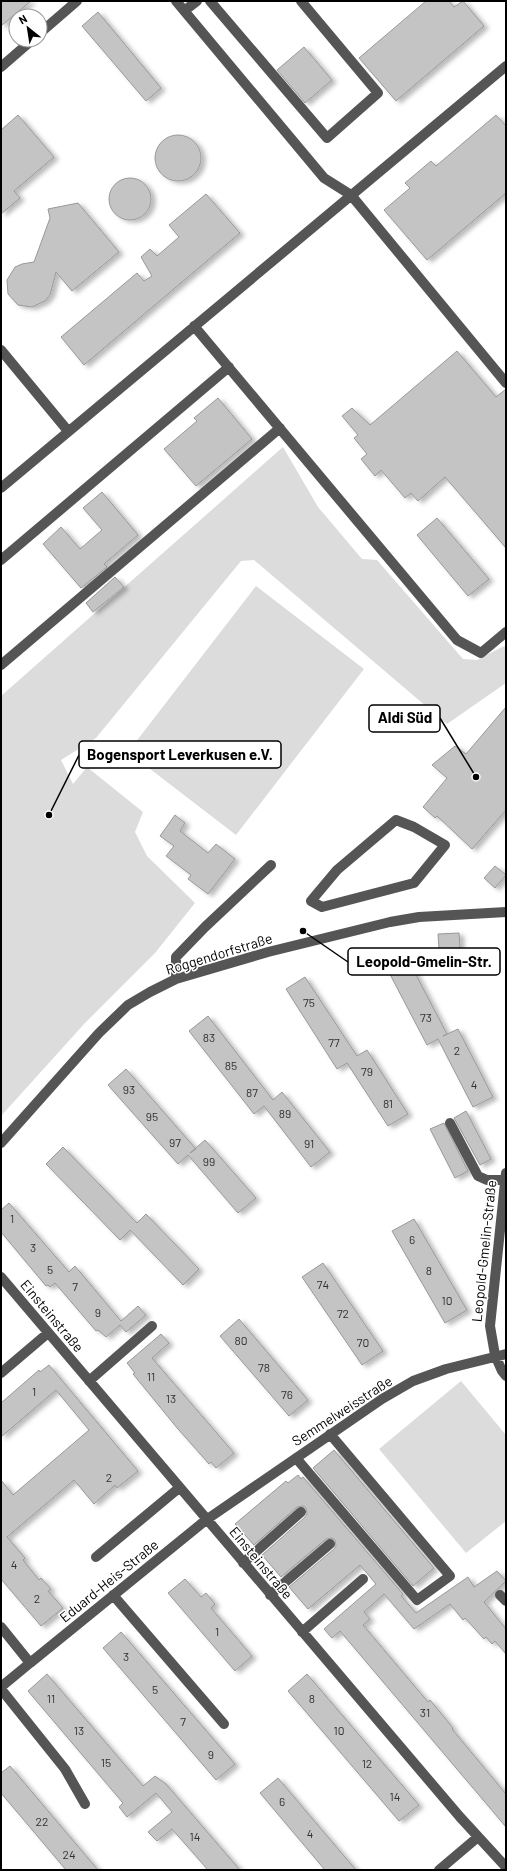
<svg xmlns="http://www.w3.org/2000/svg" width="507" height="1871" viewBox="0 0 507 1871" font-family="Barlow,sans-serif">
	<defs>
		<filter id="shadow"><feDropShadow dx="4.5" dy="2.5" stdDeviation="2" flood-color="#0004"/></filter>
	</defs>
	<rect width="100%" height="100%" fill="#fff"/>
	<path fill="#dcdcdc" d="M283 447 318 507 362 559 377 560 463 659 477 660 504 646 506 648V683L447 724 254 560 241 561 96 738 61 760 73 784 87 767 143 812 135 832 147 856 195 903 155 953 85 1023 1 1116V696Z
		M256 586 364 669 236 835 128 752Z
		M461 1381 506 1435V1521L466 1553 379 1449Z"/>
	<path fill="#c4c4c4" stroke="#999" filter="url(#shadow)" d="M1 1H31L1 26Z
		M426 1H449L454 7 463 1 484 26 396 101 359 58Z
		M98 12 161 88 146 101 82 26Z
		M304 47 332 80 305 103 277 70Z
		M18 115 54 157 14 191 20 198 1 214V130Z
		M496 115 506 126V193L427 260 384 210 410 188 405 183 431 161 436 166Z
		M155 158a23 23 0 1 1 46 0a23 23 0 1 1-46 0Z
		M109 199a21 21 0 1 1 42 0a21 21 0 1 1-42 0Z
		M206 194 240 233 84 365 61 337 137 273 144 281 152 276 141 257 150 249 157 256 179 237 169 225Z
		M78 203 119 252 72 291 56 272 50 295 45 301 32 307 18 305 8 294 7 280 15 267 22 264 34 262 50 218 48 209Z
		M457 351 496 397 506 389V548L445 477 418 501 411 493 405 498 381 470 375 476 361 459 367 454 354 438 358 435 342 416 352 408 370 425Z
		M218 398 252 439 196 486 164 449 197 421 194 418Z
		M102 492 138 535 104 564 107 567 81 588 43 544 61 527 80 549 102 530 83 508Z
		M437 518 489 579 468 596 417 535Z
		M115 577 124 587 93 612 86 603Z
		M506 707V810L472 849 437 816 435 818 423 807 447 778 432 765 455 746 466 754Z
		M175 815 185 823 180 831 208 853 216 844 235 859 208 894 188 879 191 875 166 856 174 846 160 836Z
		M495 866 506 875 495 888 484 878Z
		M459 933 460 948 439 949 438 934Z
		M403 950 447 1034 443 1036 458 1029 493 1097 473 1107 438 1039 427 1045 383 961Z
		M305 977 357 1056 367 1050 408 1114 388 1126 347 1063 337 1069 286 989Z
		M208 1016 273 1100 282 1092 330 1152 311 1167 264 1106 254 1114 189 1031Z
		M126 1069 196 1149 190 1153 205 1140 256 1198 238 1213 188 1155 178 1164 108 1085Z
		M466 1111 491 1159 480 1165 454 1118Z
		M444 1123 468 1171 455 1178 430 1129Z
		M63 1147 137 1223 146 1214 199 1269 183 1285 130 1230 120 1240 46 1164Z
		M9 1203 69 1272 75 1266 121 1321 138 1306 146 1315 126 1332 120 1325 106 1337 98 1330 96 1331 55 1283 50 1287 48 1285 46 1286 1 1232V1210Z
		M414 1219 467 1310 445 1323 392 1231Z
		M323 1263 383 1351 362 1365 302 1277Z
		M239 1319 308 1400 289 1416 220 1336Z
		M161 1334 169 1343 152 1358 234 1453 216 1468 211 1462 209 1464 178 1429 133 1374 135 1373 127 1363Z
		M49 1365 138 1471 117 1488 115 1485 94 1504 74 1480 7 1537 25 1558 23 1560 39 1580 41 1578 51 1589 48 1591 63 1608 41 1626 1 1579V1480L13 1495 89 1430 56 1390 1 1437V1403L39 1370 40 1372Z
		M334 1450 434 1568 413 1586 313 1468Z
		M298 1475 301 1479 303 1477 403 1594 401 1596 416 1613 468 1577 474 1587 497 1571 506 1581 484 1602 506 1629V1654L495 1641 492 1644 486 1637 484 1639 465 1618 463 1620 450 1604 414 1629 384 1594 364 1612 370 1619 363 1625 428 1702 430 1700 453 1728 452 1729 506 1794V1827L340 1631 332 1638 324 1629 376 1584 360 1565 308 1609 289 1587 334 1549 336 1546 335 1540 332 1538 326 1539 281 1577 262 1555 305 1517 307 1514 306 1508 303 1506 297 1507 254 1545 235 1524 286 1481 288 1483Z
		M185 1579 201 1597 206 1593 215 1604 211 1608 252 1656 235 1671 168 1593Z
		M121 1632 235 1764 216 1780 103 1648Z
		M47 1674 143 1786 155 1776 166 1784 240 1870H208L172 1829 157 1841 148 1832 172 1812 156 1793 127 1817 119 1807 123 1803 28 1691Z
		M307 1674 419 1805 399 1821 288 1691Z
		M10 1766 98 1870H66L1 1793V1773Z
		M278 1778 305 1810 356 1870H325L260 1793Z"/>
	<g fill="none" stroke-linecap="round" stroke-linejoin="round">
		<path stroke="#555" stroke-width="10" d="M176 1 324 178 351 195 506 383
			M210 1 327 138 378 93 301 1
			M184 11 197 1
			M40 33 77 1
			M1 67 32 40
			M194 326 457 640 481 653 506 632
			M1 350 68 431
			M1 488 506 66
			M1 560 229 367
			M1 665 280 428
			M396 820 414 827 445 845 414 883 322 907 311 901 337 870Z
			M176 979V957L205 927 271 865
			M450 1123 478 1176 487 1180H506
			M1 1143 99 1033 128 1005 150 992 176 979 268 952 390 922 419 917 506 912
			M506 1173 490 1326 495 1355 502 1371 506 1376
			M1 1277 460 1817 506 1867
			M1 1373 48 1333
			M89 1381 152 1326
			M296 1458 417 1600 450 1576 330 1434
			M96 1557 179 1488
			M243 1563 301 1512
			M113 1595 224 1724
			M270 1595 330 1544
			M500 1595 506 1601
			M1 1627 30 1663 1 1687
			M302 1632 363 1579
			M30 1663 206 1520 382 1399 413 1381 446 1369 506 1354
			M1 1689 65 1769 85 1804
			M439 1870 478 1837"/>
	</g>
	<g text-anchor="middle" stroke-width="3" stroke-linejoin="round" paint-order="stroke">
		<g font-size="12" fill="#313131">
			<text x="309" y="1007">75</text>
			<text x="426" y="1022">73</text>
			<text x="209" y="1042">83</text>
			<text x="334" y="1047">77</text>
			<text x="457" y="1055">2</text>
			<text x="231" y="1070">85</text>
			<text x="367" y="1076">79</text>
			<text x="474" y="1089">4</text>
			<text x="129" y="1094">93</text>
			<text x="252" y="1097">87</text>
			<text x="388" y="1108">81</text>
			<text x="285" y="1118">89</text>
			<text x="152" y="1121">95</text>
			<text x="175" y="1147">97</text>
			<text x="309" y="1148">91</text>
			<text x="209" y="1166">99</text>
			<text x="12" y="1223">1</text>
			<text x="412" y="1244">6</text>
			<text x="33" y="1252">3</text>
			<text x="50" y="1274">5</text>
			<text x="429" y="1275">8</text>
			<text x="323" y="1289">74</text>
			<text x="75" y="1291">7</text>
			<text x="447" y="1305">10</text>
			<text x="98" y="1317">9</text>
			<text x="343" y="1318">72</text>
			<text x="241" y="1345">80</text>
			<text x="363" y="1347">70</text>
			<text x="264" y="1372">78</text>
			<text x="151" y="1381">11</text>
			<text x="34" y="1396">1</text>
			<text x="287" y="1399">76</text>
			<text x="171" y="1403">13</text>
			<text x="109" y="1482">2</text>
			<text x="14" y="1569">4</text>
			<text x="37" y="1603">2</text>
			<text x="217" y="1636">1</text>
			<text x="126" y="1661">3</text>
			<text x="155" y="1694">5</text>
			<text x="51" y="1703">11</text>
			<text x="312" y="1703">8</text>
			<text x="425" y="1717">31</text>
			<text x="183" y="1726">7</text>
			<text x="79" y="1735">13</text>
			<text x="339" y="1735">10</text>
			<text x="211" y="1759">9</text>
			<text x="106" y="1767">15</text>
			<text x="367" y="1768">12</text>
			<text x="395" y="1801">14</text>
			<text x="282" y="1806">6</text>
			<text x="42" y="1826">22</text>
			<text x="310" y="1838">4</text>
			<text x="195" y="1841">14</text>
			<text x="69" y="1859">24</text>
		</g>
		<g font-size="14" fill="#000" stroke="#fff">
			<text transform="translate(219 954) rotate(-17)" y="5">Roggendorfstraße</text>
			<text transform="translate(484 1251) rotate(-84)" y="5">Leopold-Gmelin-Straße</text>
			<text transform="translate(52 1316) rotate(50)" y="5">Einsteinstraße</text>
			<text transform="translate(342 1411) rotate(-33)" y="5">Semmelweisstraße</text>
			<text transform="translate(261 1563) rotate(50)" y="5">Einsteinstraße</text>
			<text transform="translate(109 1581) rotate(-39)" y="5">Eduard-Heis-Straße</text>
		</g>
	</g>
	<path fill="none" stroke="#000" stroke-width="1.5" d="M476 777L440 718M49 815L79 755M303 931L348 962"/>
	<g fill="#000" stroke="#fff" stroke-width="1.5">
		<circle cx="476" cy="777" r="4"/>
		<circle cx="49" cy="815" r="4"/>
		<circle cx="303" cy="931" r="4"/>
	</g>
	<g fill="#fff" stroke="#000" stroke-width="1.5">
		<rect x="369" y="705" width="71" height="27" rx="4"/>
		<rect x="79" y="741" width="202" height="27" rx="4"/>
		<rect x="348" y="948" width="152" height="27" rx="4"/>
	</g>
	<g font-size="15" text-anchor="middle" font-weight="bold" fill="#000">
		<text x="405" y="723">Aldi Süd</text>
		<text x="180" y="760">Bogensport Leverkusen e.V.</text>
		<text x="424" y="967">Leopold-Gmelin-Str.</text>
	</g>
	<rect width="507" height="1871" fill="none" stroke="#000000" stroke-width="4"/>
	<g transform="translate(28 28) rotate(330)"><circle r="19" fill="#ffffff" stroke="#999999"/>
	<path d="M0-3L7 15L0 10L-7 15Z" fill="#000000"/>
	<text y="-6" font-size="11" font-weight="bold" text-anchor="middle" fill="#000000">N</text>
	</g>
</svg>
